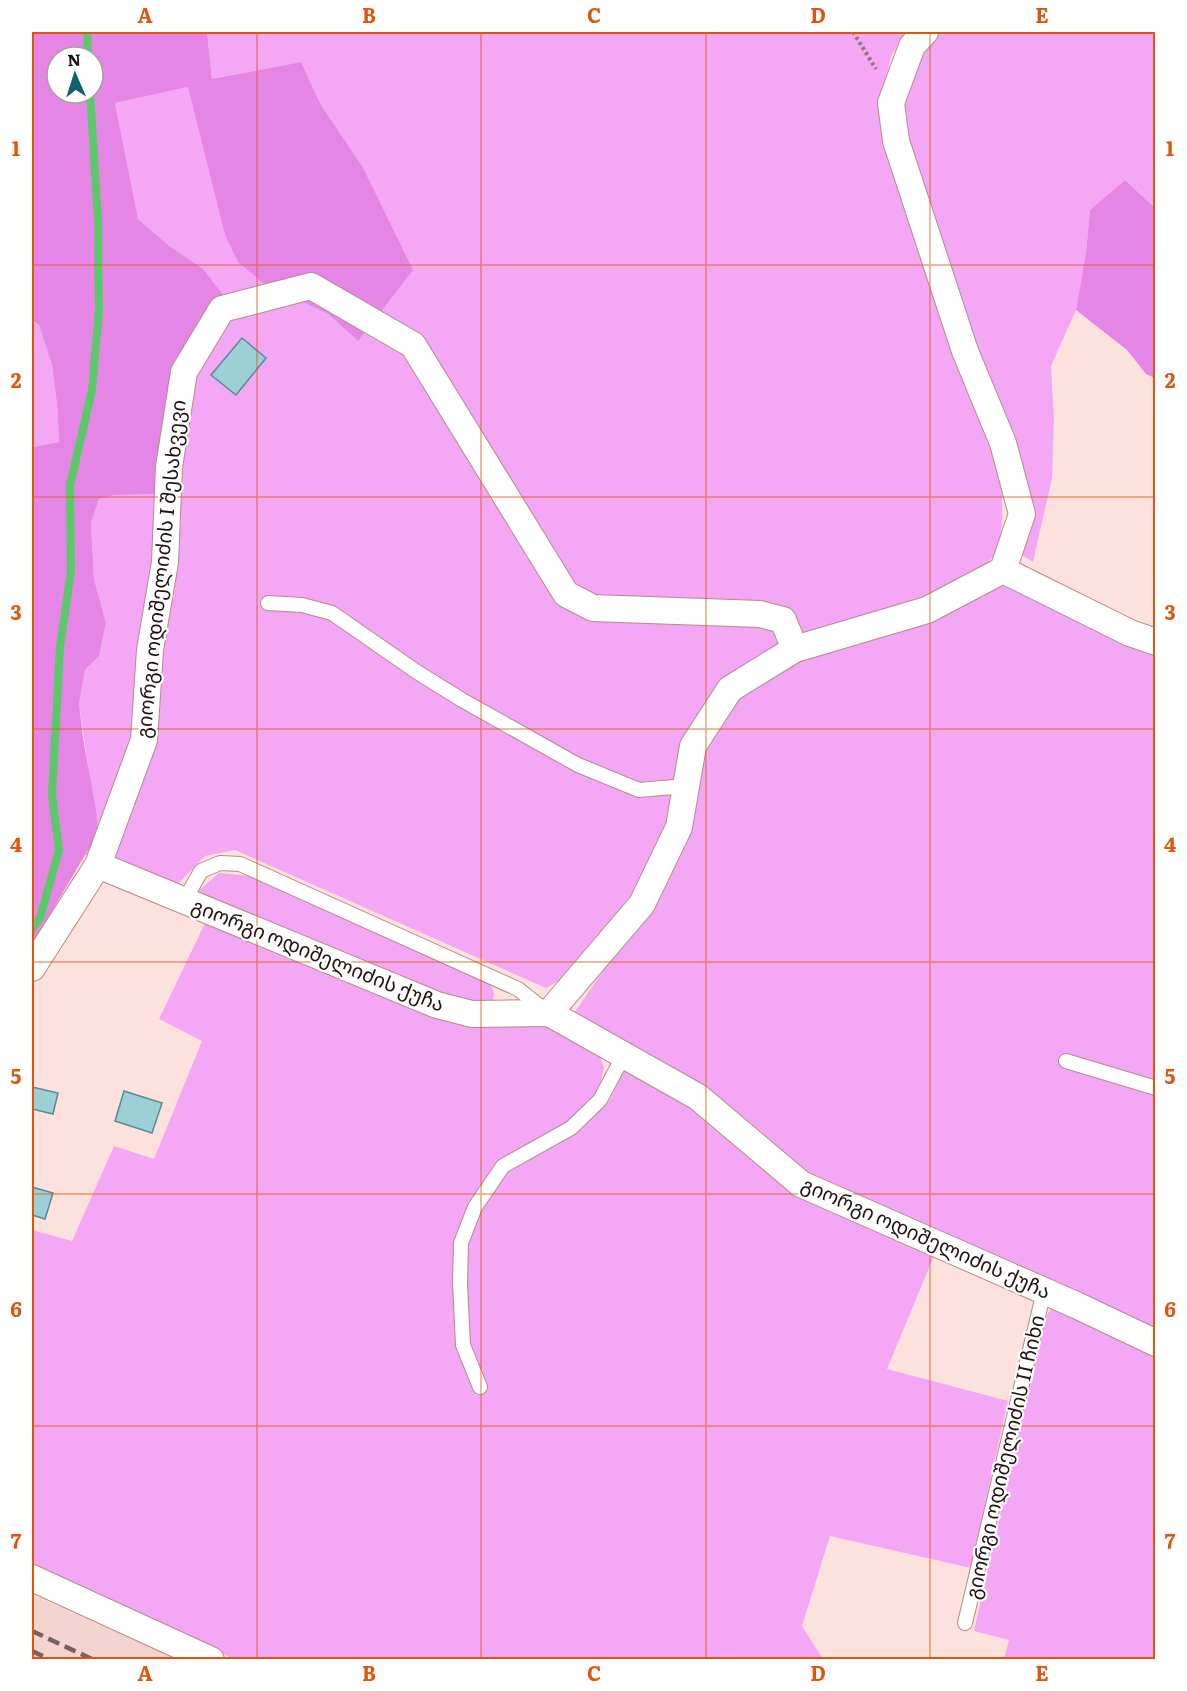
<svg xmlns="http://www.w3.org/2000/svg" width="1187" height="1691" viewBox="0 0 1187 1691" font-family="Literata,'Noto Sans Georgian',serif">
	<rect width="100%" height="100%" fill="#fde1dd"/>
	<path fill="#f5d3cf" d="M32 1595 177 1659H32Z"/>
	<path fill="#f4a7f4" d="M207 32H907L892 54 879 102 881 128 895 177 991 440 1002 495V520L999 550 975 577 813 637 716 692 673 822 635 900 573 973 546 988 235 850 205 856 175 887 112 863 85 855 98 835 79 704 85 670 99 656 106 623 94 579 91 523 99 499 114 495 162 494 192 373 228 312 223 295 138 219 115 103 188 87 225 235 316 308 328 314 358 341 362 166 321 105 301 62 212 79Z
		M938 32H1155V208L1125 180 1090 210 1086 253 1076 310 1051 366 1054 418 1052 478 1033 562 1020 554 971 343 915 171 902 107 921 49Z
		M32 320 39 325 52 365 57 404 59 442 33 447 32 446Z
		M1010 584 1155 650V1336L800 1176 573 1015 647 906 699 748 737 693 796 656 929 616 983 597 997 586Z
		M219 873 251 876 491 984 494 994 493 1001 484 1002 456 1003 196 893Z
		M207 919 435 1012 533 1021 597 1047 604 1068 598 1093 573 1121 499 1163 469 1203 455 1241 457 1345 477 1395 488 1390 467 1343 465 1247 477 1213 508 1170 577 1130 610 1100 625 1068 694 1099 794 1188 936 1251 887 1369 1008 1401 971 1568 830 1536 802 1626 823 1659H234L32 1566V1230L72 1241 114 1146 154 1159 202 1041 159 1019Z
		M1062 1308 1155 1351V1659H1004L1009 1640 974 1631 1043 1322 1050 1310Z"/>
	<path fill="#e586e7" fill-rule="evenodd" d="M32 32H207L212 79 301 62 321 105 362 166 413 270 358 341 328 314 263 283 238 262 225 235 188 87 115 103 138 219 169 246 203 269 223 295 205 321 162 494 114 495 99 499 91 523 94 579 106 623 99 656 85 670 79 704 83 738 96 810 98 836 85 855 32 945V446L33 447 59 442 57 404 52 365 39 325 32 320ZM57 57H93V93H57Z
		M1125 180 1155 208V378L1146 374 1127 350 1076 310 1086 253 1090 210Z"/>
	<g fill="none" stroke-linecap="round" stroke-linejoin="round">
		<path stroke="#5bc96a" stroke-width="8" d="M87 32 88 57
			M32 929 40 918 59 850 52 794 60 647 71 571 70 485 92 390 99 310 98 220 90 93"/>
	</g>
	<path fill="#9ccfd6" stroke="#5a8b92" stroke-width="1.5" d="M242 338 266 358 236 395 211 375Z
		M32 1087 58 1093 53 1114 32 1109Z
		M124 1091 162 1103 152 1133 115 1121Z
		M32 1187 53 1193 45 1219 32 1215Z"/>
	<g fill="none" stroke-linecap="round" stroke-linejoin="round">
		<g stroke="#b68b86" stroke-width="16">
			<path id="lane" d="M268 603 302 605 332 613 417 672 462 700 578 765 639 790 686 786
				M184 901 201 871 220 863 240 864 518 989 547 1012
				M1066 1061 1156 1088
				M480 1387 463 1345 460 1283 461 1243 475 1207 503 1166 571 1128 600 1100 624 1055
				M965 1623 1044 1291"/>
		</g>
		<g stroke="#b68b86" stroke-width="28">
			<path id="street" d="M925 32 912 46 891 103 896 141 965 351 1003 443 1022 514 1003 570
				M98 865 437 1005 472 1014 549 1013 698 1097 801 1184 1076 1305 1156 1343
				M32 968 98 865 144 740 150 650 165 562 169 467 184 372 222 309 311 286 413 345 566 594 593 608 760 614 783 620 795 649
				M549 1013 642 904 679 827 693 746 730 689 795 649 927 610 1003 570 1130 633 1156 642
				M32 1578 211 1660"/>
		</g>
		<path stroke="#8f7976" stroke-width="4" stroke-dasharray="3 3" stroke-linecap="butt" d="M853 32 876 69"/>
		<use href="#lane" stroke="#fff" stroke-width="14"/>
		<use href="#street" stroke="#fff" stroke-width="26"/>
		<path stroke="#766260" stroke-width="4.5" stroke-dasharray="12 6" stroke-linecap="butt" d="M32 1631 94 1660
			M32 1651 51 1660"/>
	</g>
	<path fill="none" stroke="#de550c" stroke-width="1.5" stroke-opacity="0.55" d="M257 32V1660M481 32V1660M706 32V1660M930 32V1660M32 265H1156M32 497H1156M32 729H1156M32 962H1156M32 1194H1156M32 1426H1156"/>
	<g text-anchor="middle" stroke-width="4.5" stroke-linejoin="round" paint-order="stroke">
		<g font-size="20" fill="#221211" stroke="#fff">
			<text transform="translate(161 569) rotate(-84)" y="7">გიორგი ოდიშელიძის I შესახვევი</text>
			<text transform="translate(318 955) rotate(22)" y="7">გიორგი ოდიშელიძის ქუჩა</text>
			<text transform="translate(926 1238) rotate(24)" y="7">გიორგი ოდიშელიძის ქუჩა</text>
			<text transform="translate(1005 1457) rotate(-77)" y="7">გიორგი ოდიშელიძის II ჩიხი</text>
		</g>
	</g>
	<rect width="1187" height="1691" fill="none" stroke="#ffffff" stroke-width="66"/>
	<g transform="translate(75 75) rotate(357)"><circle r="28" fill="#ffffff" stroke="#a7a0a0" stroke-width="1.5"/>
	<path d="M0-4.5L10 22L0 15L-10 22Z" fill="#13616a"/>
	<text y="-9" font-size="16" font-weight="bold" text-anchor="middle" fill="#221211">N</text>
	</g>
	<rect x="33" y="33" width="1121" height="1625" fill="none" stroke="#de550c" stroke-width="2"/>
	<g font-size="20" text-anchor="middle" font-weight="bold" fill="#de550c">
		<text x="145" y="23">A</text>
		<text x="369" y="23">B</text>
		<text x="594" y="23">C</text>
		<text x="818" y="23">D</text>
		<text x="1042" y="23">E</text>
		<text x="16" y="156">1</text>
		<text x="1170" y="156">1</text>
		<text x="16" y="388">2</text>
		<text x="1170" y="388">2</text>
		<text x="16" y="620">3</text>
		<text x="1170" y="620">3</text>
		<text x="16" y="852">4</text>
		<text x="1170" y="852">4</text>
		<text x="16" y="1084">5</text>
		<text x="1170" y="1084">5</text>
		<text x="16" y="1317">6</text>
		<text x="1170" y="1317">6</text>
		<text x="16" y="1549">7</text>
		<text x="1170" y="1549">7</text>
		<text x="145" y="1681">A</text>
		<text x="369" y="1681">B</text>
		<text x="594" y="1681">C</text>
		<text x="818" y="1681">D</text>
		<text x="1042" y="1681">E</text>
	</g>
</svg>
